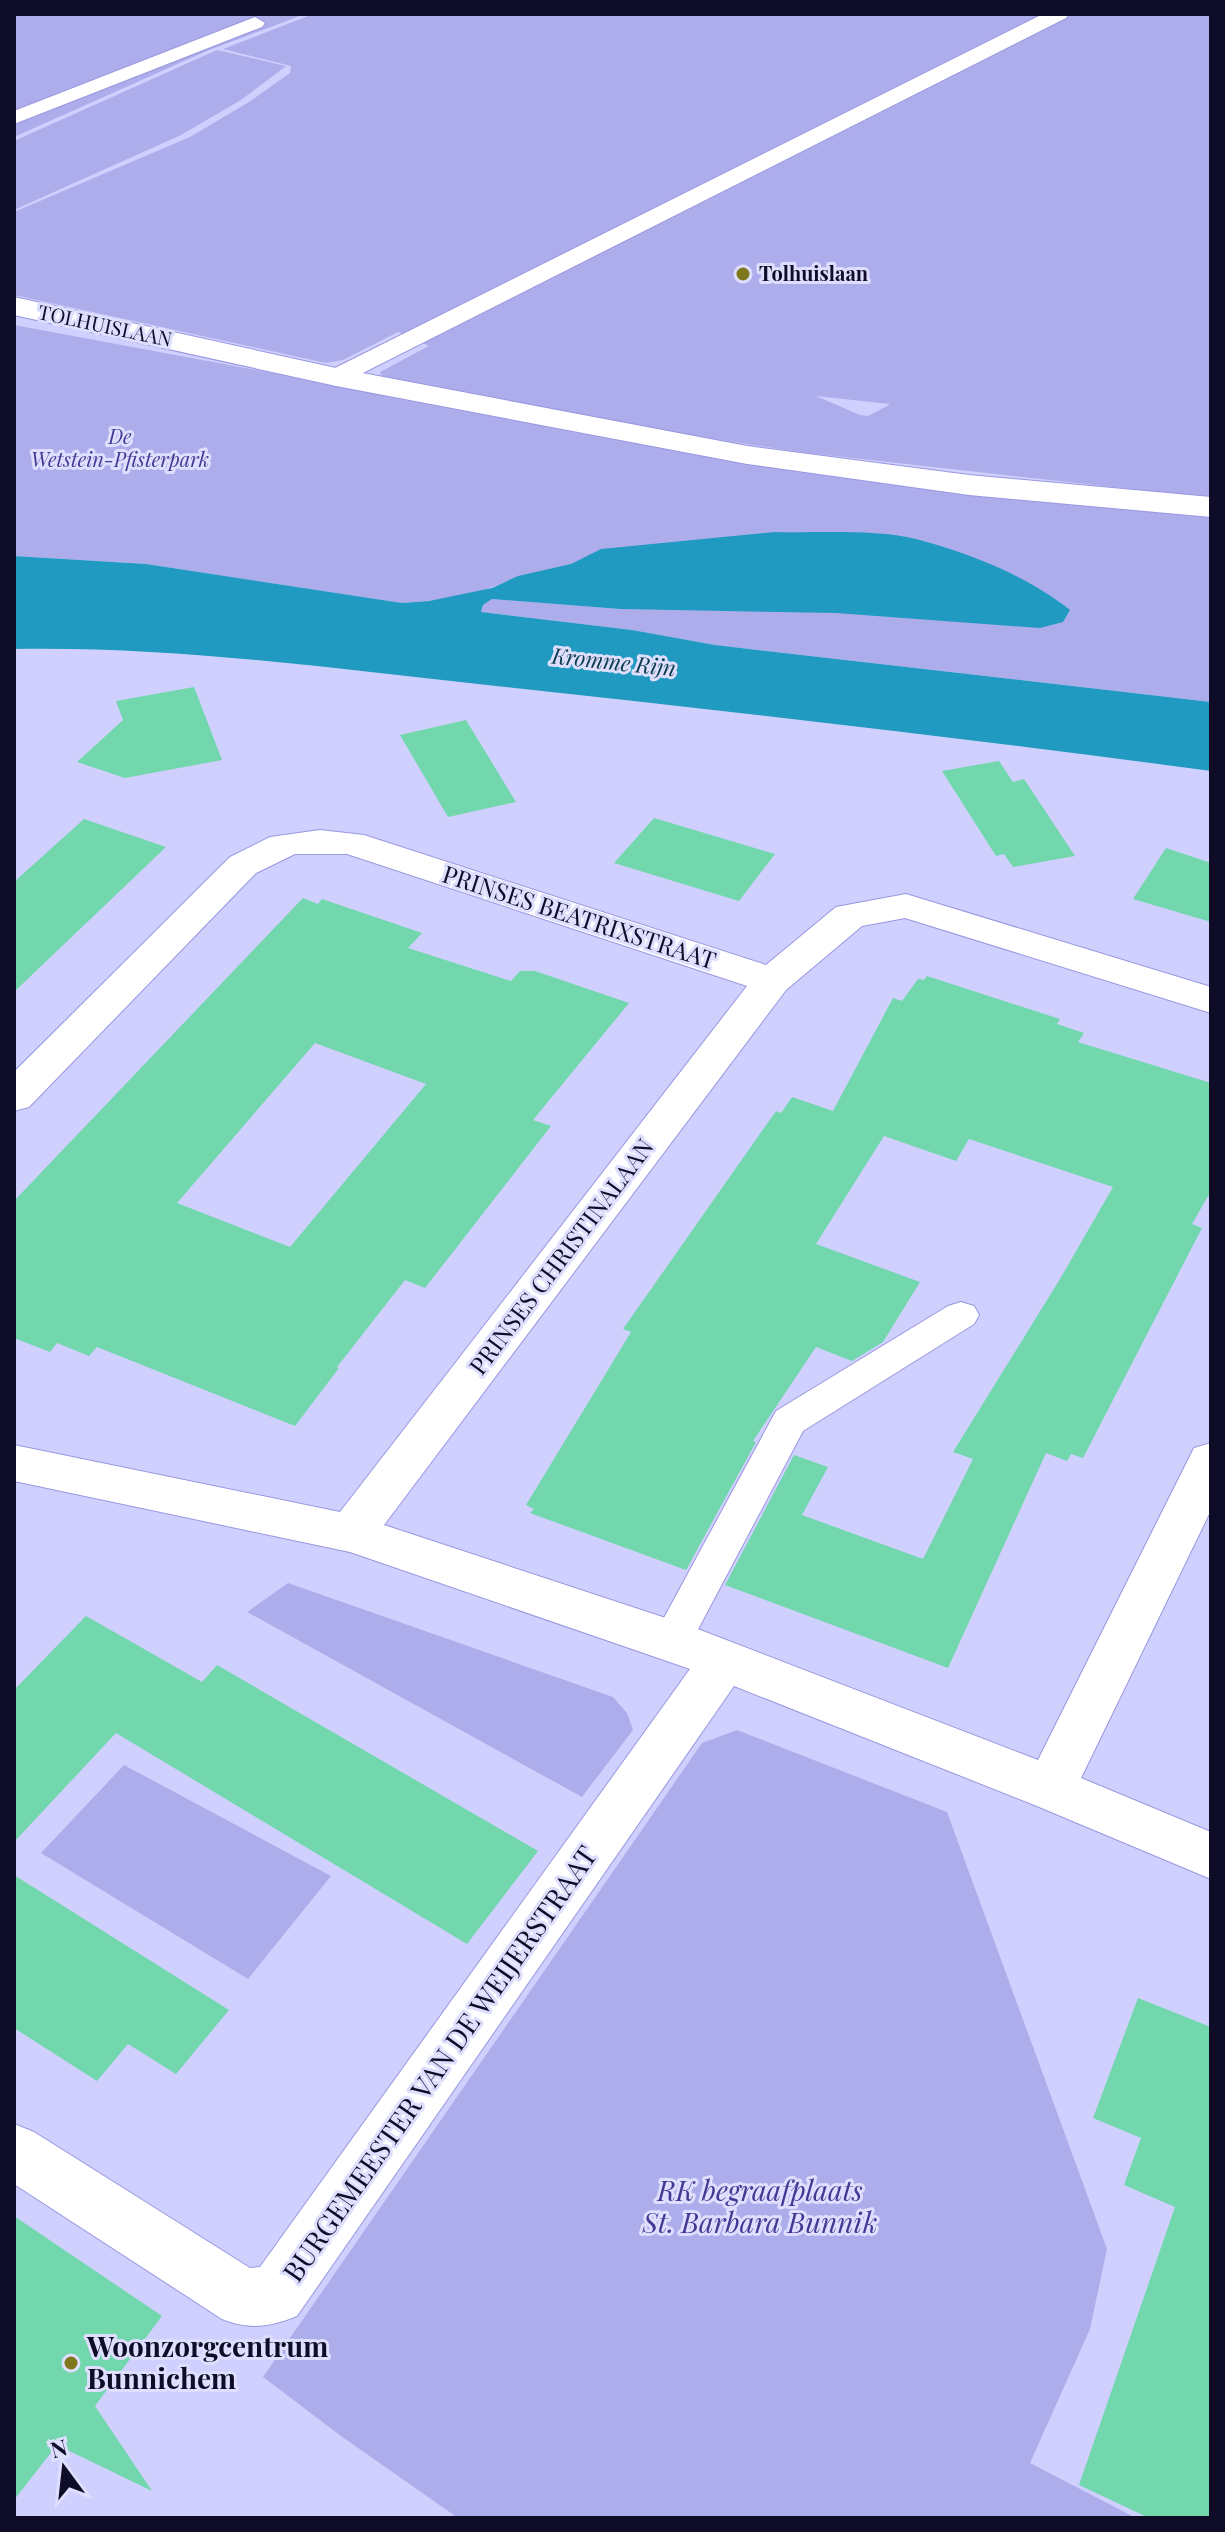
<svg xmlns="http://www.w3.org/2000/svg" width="1225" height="2532" viewBox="0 0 1225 2532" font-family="'Playfair Display',serif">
	<rect width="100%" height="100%" fill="#cfd0fe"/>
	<path fill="#aeadec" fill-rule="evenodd" d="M14 14H305L209 50 14 137Z
		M313 14H1211V498L799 452 662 431 384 380 380 372 429 346 398 332 343 360 326 363 14 295V212L190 137 249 102 290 73 291 66 223 49ZM816 396 889 404V405L868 416 860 415Z
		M217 50 286 66 241 100 181 135 14 210V141Z
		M14 325 827 476 1211 515V702L715 645 632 630 481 612 483 605 492 599 620 609 742 610 505 582C474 596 436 601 402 603L146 564 14 556Z
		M288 1583 613 1697 627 1713 633 1730 582 1797 247 1612Z
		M737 1730 947 1812 1107 2249 1090 2329 1030 2463 1136 2518H458L341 2436 263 2377 702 1743Z
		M124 1765 331 1876 248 1979 41 1853Z"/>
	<path fill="#209ac0" d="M775 532C817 533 876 529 916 539 969 553 1028 576 1070 610L1063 622 1040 628 836 613 620 609 492 599 483 605 481 612 632 630 715 645 1211 702V771C973 739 735 712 496 686 336 669 175 646 14 649V556L146 564 402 603 429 601 492 588 518 576 571 564 601 549Z"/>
	<path fill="#72d7ad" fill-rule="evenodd" d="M194 687 222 760 125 778 77 762 123 720 116 701Z
		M466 720 516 802 448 817 400 735Z
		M999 761 1013 782 1024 779 1075 856 1013 867 1004 854 996 856 942 771Z
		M654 818 775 854 739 901 614 863Z
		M84 819 166 847 14 992V882Z
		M1166 848 1211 863V922L1133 899Z
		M303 898 318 904 322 899 422 933 408 948 511 981 520 971H535L629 1003 533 1120 551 1126 425 1288 405 1280 337 1367 339 1368 295 1426 97 1347 89 1356 57 1343 50 1352 14 1338V1201ZM315 1043 426 1084 290 1247 177 1203Z
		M927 976 1060 1019 1057 1024 1084 1033 1078 1042 1211 1083V1191L1192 1224 1202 1228 1083 1458 1071 1454 1067 1461 1046 1453 948 1668 725 1585 794 1455 828 1467 802 1515 923 1559 973 1459 953 1452 1060 1279 1113 1187 969 1139 956 1161 884 1136 816 1244 920 1282 883 1342 852 1361 816 1347 753 1441 756 1442 686 1570 530 1513 534 1509 526 1505 631 1332 623 1329 776 1111 781 1113 792 1097 833 1111 893 998 902 1001 918 979 924 980Z
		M86 1616 202 1682 217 1665 538 1851 467 1944 116 1733 14 1842V1690Z
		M14 1875 229 2010 176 2074 128 2044 97 2081 14 2028Z
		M1138 1998 1211 2027V2518H1149L1079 2485 1175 2207 1124 2185 1141 2138 1093 2118Z
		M14 2216 162 2316 95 2406 152 2491 57 2445 14 2500Z"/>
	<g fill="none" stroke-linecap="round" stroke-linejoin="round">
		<g stroke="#9997e0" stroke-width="2">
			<path id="service" d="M1043 14H1069L1066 18 345 382H327L324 377 327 372Z
				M255 17 265 23 262 27 14 124V111Z
				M961 1302 974 1306 979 1315 974 1324 803 1431 686 1652 672 1657 658 1652 652 1640 776 1411 948 1306Z"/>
		</g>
		<g stroke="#9997e0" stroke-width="2">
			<path id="minor" d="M14 297 336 368 747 446 969 475 1211 497V517L969 495 747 464 336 386 14 315Z
				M320 830 364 835 766 965 836 907 906 894 1211 987V1013L905 918 862 926 786 990 384 1525 690 1626 1038 1760 1194 1448 1211 1443V1510L1081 1778 1211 1832V1879L1032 1804 734 1686 297 2316C270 2327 249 2330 222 2319L14 2184V2124L34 2132 250 2268 260 2267 690 1669 350 1552 14 1481V1445L340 1512 747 986 347 854H295L256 873 29 1107 14 1111V1072L230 857 270 837Z"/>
		</g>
		<use href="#service" fill="#fff" fill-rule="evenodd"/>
		<use href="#minor" fill="#fff" fill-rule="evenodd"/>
	</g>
	<g fill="#7e771b" stroke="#dedefe" stroke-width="3">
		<circle cx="743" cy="274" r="8"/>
		<circle cx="71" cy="2363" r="8"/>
	</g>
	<g text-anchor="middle" stroke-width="6" stroke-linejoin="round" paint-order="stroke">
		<g font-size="20" font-weight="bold" fill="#0f0c27" stroke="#dedefe" text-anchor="start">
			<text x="759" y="281">Tolhuislaan</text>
		</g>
		<g font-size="20" fill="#0f0c27" stroke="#dedefe">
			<text transform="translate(105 326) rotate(12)" y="7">TOLHUISLAAN</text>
		</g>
		<g font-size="20" font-style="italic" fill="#453894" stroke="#dedefe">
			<text x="120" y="444">De<tspan x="120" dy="23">Wetstein-Pfisterpark</tspan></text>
		</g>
		<g font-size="22" font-style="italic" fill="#0a3c4c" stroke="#dedefe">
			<text transform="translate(614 662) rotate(6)" y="8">Kromme Rijn</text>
		</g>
		<g font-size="24" fill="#0f0c27" stroke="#dedefe">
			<text transform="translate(579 918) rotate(18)" y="8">PRINSES BEATRIXSTRAAT</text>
			<text transform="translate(562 1257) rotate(-53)" y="8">PRINSES CHRISTINALAAN</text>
		</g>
		<g font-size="28" fill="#0f0c27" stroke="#dedefe">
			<text transform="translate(440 2064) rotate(-55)" y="10">BURGEMEESTER VAN DE WEIJERSTRAAT</text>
		</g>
		<g font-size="28" font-style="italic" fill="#453894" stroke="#dedefe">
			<text x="760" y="2201">RK begraafplaats<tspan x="760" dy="32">St. Barbara Bunnik</tspan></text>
		</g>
		<g font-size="28" font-weight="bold" fill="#0f0c27" stroke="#dedefe" text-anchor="start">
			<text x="87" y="2357">Woonzorgcentrum<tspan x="87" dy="32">Bunnichem</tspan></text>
		</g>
	</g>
	<rect width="1225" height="2532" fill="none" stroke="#0f0c27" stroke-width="32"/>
	<g transform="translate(64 2468) rotate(345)" stroke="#dedefe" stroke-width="6" paint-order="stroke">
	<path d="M0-6L14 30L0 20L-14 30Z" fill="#0f0c27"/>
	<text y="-12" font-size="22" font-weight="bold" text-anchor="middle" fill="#0f0c27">N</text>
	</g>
</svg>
